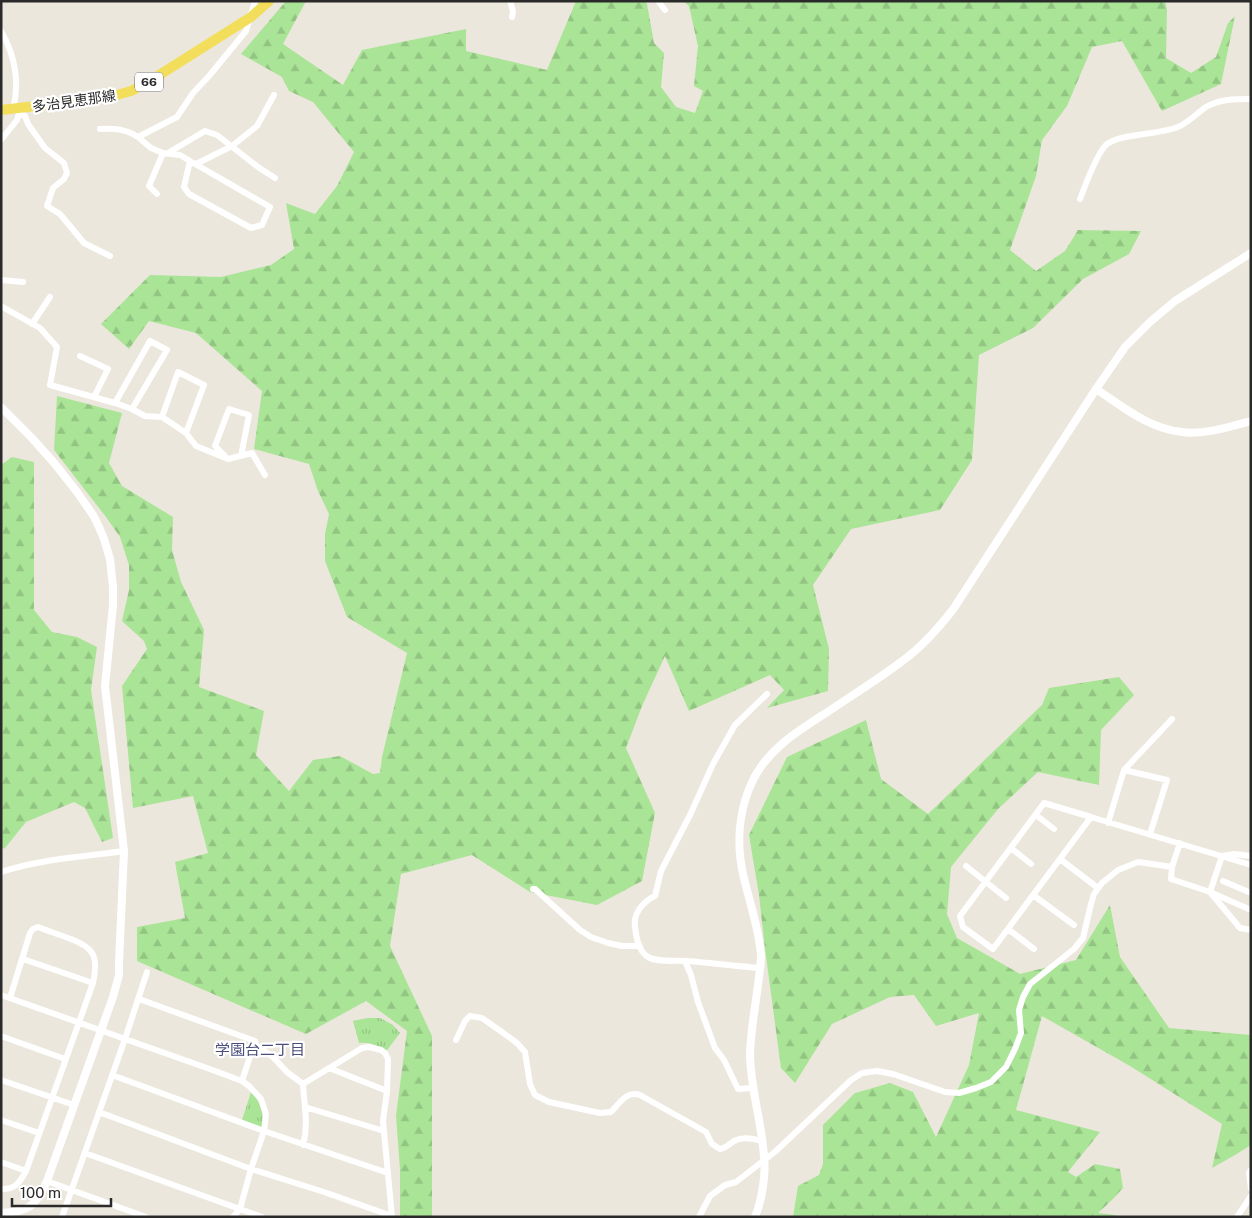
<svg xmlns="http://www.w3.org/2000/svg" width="1252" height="1218" viewBox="0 0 1252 1218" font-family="'Public Sans','Noto Sans JP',sans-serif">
	<defs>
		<pattern id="forest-firs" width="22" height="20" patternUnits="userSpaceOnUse" patternTransform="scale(1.25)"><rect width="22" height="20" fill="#aae497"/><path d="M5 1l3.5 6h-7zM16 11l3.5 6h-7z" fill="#92c482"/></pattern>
		<pattern id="park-tufts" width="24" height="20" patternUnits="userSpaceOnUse" patternTransform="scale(1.25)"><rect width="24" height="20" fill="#aae497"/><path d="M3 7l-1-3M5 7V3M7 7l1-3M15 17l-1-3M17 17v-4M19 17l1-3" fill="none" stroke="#92c482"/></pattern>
	</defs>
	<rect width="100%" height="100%" fill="#ece7dc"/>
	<path fill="url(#forest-firs)" d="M286 1H306L283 44 343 85 362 50 466 29V51L547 70 576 1H645L647 4 654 43 664 53 661 87 676 107 695 113 703 91 694 86 698 46 689 6 683 1H1165L1167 10 1166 58 1191 73 1216 57 1228 23 1235 16 1221 84 1162 111 1122 41 1092 47 1067 106 1042 140 1036 176 1010 250 1036 271 1065 251 1078 230 1141 231 1129 254 1083 279 1033 328 979 355 972 460 940 510 851 529 813 585 829 649 828 691 767 708 784 690 770 675 689 711 665 656 642 706 626 748 655 813 642 881 597 905 530 892 472 855 401 874 390 946 432 1036V1217H400V1169L396 1116 407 1031 366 1001 306 1034 137 961V927L185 918 175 862 208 853 193 796 133 808 122 686 147 649 144 641 122 621 129 590V565L120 537 106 517 54 450 57 396 122 413 109 463 122 486 173 517 172 550 181 582 204 630 199 687 264 711 256 755 289 791 313 760 340 756 373 774 380 773 382 757 407 653 347 617 325 561V534L329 514 318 491 309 464 254 449 262 391 196 333 149 321 129 349 101 324 150 275 221 277 271 265 294 249 286 203 315 214 337 186 354 152 313 102 289 91 282 77 241 54Z
		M12 457 34 462V610L52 632 77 637 97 647 91 690 113 838 102 842 85 808 74 802 26 822 5 848 1 849V465Z
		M1119 677 1134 695 1101 730 1099 785 1038 772 998 809 951 867 947 914 957 938 1020 974 1076 960 1110 905 1120 957 1169 1028 1251 1035V1145L1235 1155 1212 1168 1222 1124 1130 1066 1042 1016 1016 1110 1100 1132 1068 1172 1076 1177 1095 1164 1120 1169 1123 1188 1113 1199 1098 1213 1115 1215 1118 1217H793L798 1186 819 1175 823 1164V1125L855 1093 890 1083 913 1092 936 1137 969 1065 979 1013 936 1026 914 995 890 997 832 1024 795 1083 781 1068 765 949 759 895 749 835 787 757 866 720 881 779 928 814 1042 705 1049 688Z"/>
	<path fill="url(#park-tufts)" d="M367 1018H380L393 1025 400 1033 385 1053C377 1045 370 1042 359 1043L353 1021Z
		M251 1092C261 1102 264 1114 262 1128L242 1120Z"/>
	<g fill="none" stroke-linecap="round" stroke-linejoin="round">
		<path stroke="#fff" stroke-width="6" d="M510 1 513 11 512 17
			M658 1 665 10
			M1 31C15 55 20 83 13 109
			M20 113 25 116 28 124 45 148 64 163 67 173 64 179 53 188 47 206 60 214 84 243 110 256
			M100 129C114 128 126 129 138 137
			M1 140 17 120 20 110
			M168 153 205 131 217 135 258 167 275 178
			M190 161 184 187 189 194 251 228 262 225 270 207 190 161 180 155 163 153 151 148 138 137 177 117 193 93 209 76 246 31 255 1
			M196 164 232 146 257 126 274 95
			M157 194 149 186 163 153
			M1080 199C1085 186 1097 152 1107 144 1123 133 1158 135 1178 127 1188 123 1197 113 1206 107 1220 99 1235 99 1251 99
			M1 280 23 282
			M1 306 40 328 57 347 50 385 115 403 132 409 145 416 162 417 186 433 196 446 228 459 252 453 265 475
			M32 324 50 297
			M80 356 108 369 94 397
			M115 403 150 341 167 350 132 409
			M162 417 178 372 204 385 186 433
			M225 456 215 446 229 409 249 415 241 456
			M1124 770 1167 780 1150 834
			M1036 815 1054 829
			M1091 817 1044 803 960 916 963 927 993 949 1091 817 1251 865
			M1108 823 1124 770 1172 719
			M1011 848 1031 864
			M1251 856 1234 854 1222 856 1210 892 1240 928 1251 930
			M1060 859 1098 888
			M966 866 1006 898
			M1172 867 1171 879 1210 892 1251 910
			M1 872C40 859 83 857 124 851
			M1223 881 1251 893
			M533 889H535L580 930 591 937 608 943 622 946H639
			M1033 895 1074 925
			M1008 929 1034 949
			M23 959 93 983
			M685 961 691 975 698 1002 715 1048 724 1060 738 1089 753 1088
			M760 968C736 966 711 963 687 961 675 960 659 963 648 957 638 951 636 937 635 926 633 913 644 901 655 896L661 871 690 815 713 764 735 725 767 694
			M1 995 207 1068 242 1081 249 1086 261 1099 266 1114 264 1131 251 1169 240 1209 233 1217
			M139 999 255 1041 257 1046 273 1057 287 1072 303 1084C304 1106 309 1123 303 1145
			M1 1036 65 1059
			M456 1040 465 1021 470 1016 482 1018 502 1032 517 1043 525 1052 530 1084 535 1095 549 1102 600 1113 611 1112C619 1104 627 1090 640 1095L706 1132 712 1144 720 1149C726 1148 729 1144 734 1141 744 1136 753 1139 763 1141
			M329 1068 387 1091
			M112 1075 264 1131 388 1173
			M1 1080 74 1105
			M242 1081 255 1041
			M303 1084 362 1048 369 1047 381 1050 385 1053 388 1059 387 1091 383 1121 392 1217
			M305 1107 384 1131
			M99 1112 251 1169 327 1193 392 1216
			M1 1120 39 1133
			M85 1153 262 1217
			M1 1162 26 1171
			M1251 1170 1249 1173 1251 1189
			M47 1181 146 1217
			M1 1189C15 1190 20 1182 26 1171L93 983C99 956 94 947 68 938 58 934 48 931 38 927L33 929 30 933 10 998
			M62 1217 125 1039 147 972
			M699 1217 710 1196 725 1185 736 1182 776 1151 851 1080 862 1073 877 1071 893 1074 945 1092 959 1093 976 1088 991 1082 1006 1067 1015 1049 1021 1033 1019 1010 1023 997 1030 984 1074 949 1083 938 1091 904 1094 894 1102 883 1118 870 1138 862 1172 867 1180 843
			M1237 1217 1251 1196"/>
		<path stroke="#fff" stroke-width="8" d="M1096 389C1122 406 1149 429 1182 432 1204 435 1229 427 1251 421
			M1 407 32 438 55 464 77 492 93 515 99 527 104 539 110 559 113 587V605L105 686 124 851 119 963V975L113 997 47 1181C36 1206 29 1212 1 1213
			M755 1217C762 1200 766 1175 764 1157 762 1122 750 1088 750 1053 751 1030 755 1008 758 985 759 975 761 965 761 955 759 928 749 901 743 874 736 842 739 808 754 778 770 748 798 731 826 713 851 696 877 680 901 662 922 647 938 629 954 608L1096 389 1125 347 1150 322 1175 301 1251 253"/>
		<path stroke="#f2de5b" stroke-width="10" d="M1 110 106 98 131 91 145 84 251 17 269 1"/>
	</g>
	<g text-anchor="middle" stroke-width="4.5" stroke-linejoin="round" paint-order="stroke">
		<rect fill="#fff" stroke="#6a6a6a" stroke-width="1" x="135" y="72.5" width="28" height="19" rx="4"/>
		<g font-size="12" font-weight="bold" fill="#2a2a2a">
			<text x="149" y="86">66</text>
		</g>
		<g font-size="14" fill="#2a2a2a" stroke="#fff">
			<text transform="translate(74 101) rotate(-8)" y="5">多治見恵那線</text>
		</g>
		<g font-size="15" fill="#4a4e7b" stroke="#fff">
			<text x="260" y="1055">学園台二丁目</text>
		</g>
	</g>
	<rect width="1252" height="1218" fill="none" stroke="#2a2a2a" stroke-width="5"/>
	<path d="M12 1198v8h99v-8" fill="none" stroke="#2a2a2a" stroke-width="2.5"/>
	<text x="20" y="1198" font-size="15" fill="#2a2a2a" stroke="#ffffff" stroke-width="4" paint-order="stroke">100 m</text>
</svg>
